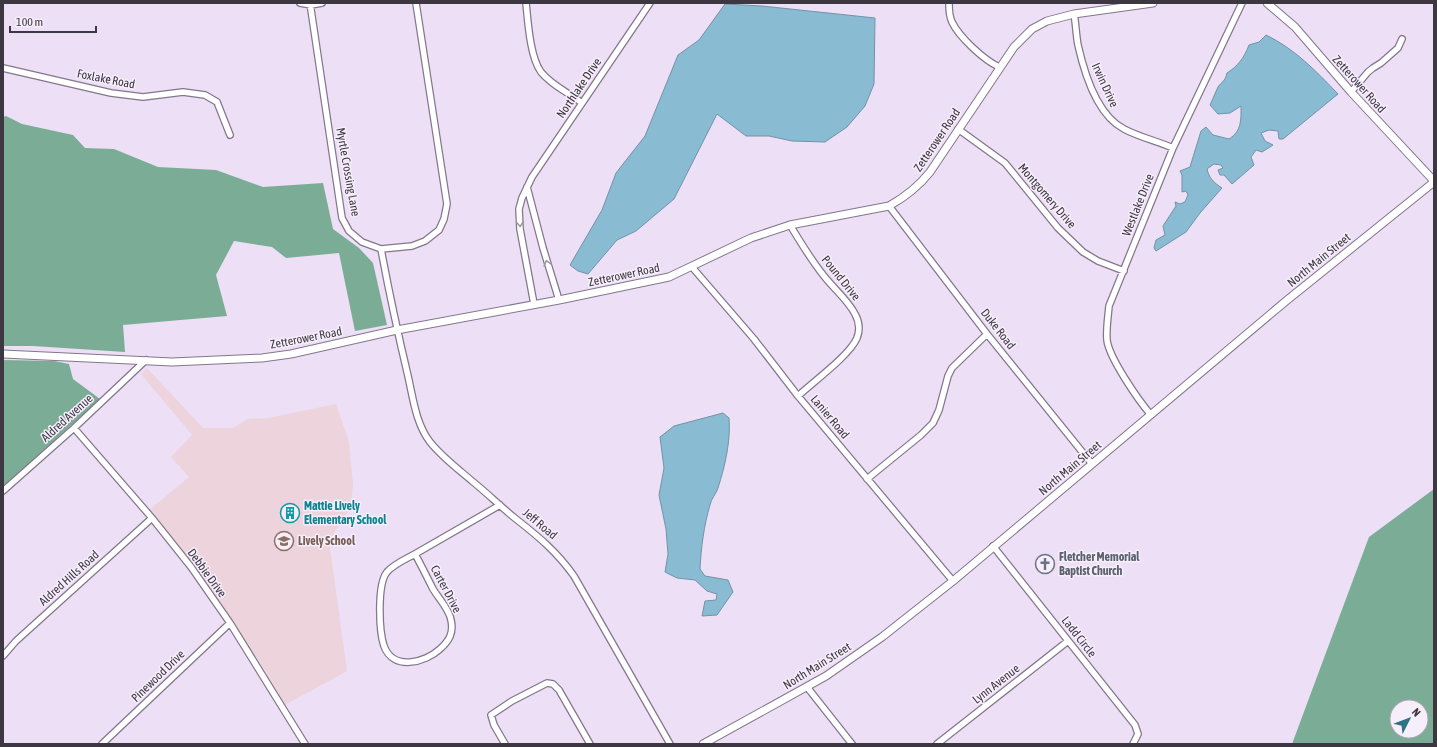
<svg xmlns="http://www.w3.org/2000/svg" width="1437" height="747" viewBox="0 0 1437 747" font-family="'Asap Condensed',sans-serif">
	<rect width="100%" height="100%" fill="#eddff6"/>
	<path fill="#ecd3dc" d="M147 368 203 428H233L248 419 268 418 336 404 349 442 353 484 351 506 329 541 347 671 285 705 258 660 205 581 147 512 189 477 171 457 192 435 141 374Z"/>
	<path fill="#7bac95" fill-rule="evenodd" d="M6 116 22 124 73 135 85 148 114 149 158 167 216 170 263 187 323 183 333 229 359 248 373 263 387 325 355 331 339 253 286 258 272 247 234 241 216 275 227 316 123 325 125 352 33 346H3V117Z
		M3 360 54 361 69 364 73 379 100 399 3 487Z
		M1434 489V744H1292L1369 537ZM1397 707H1421V731H1397Z"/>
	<path fill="#89bbd2" stroke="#7293a6" d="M725 4 762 6 875 18 874 84 865 106 847 127 825 142 792 141 769 136H746L717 114 674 199 636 231 617 240 588 274 578 271 570 265 602 210 616 173 645 136 678 55 699 40Z
		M1266 35C1295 49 1316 71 1338 94L1283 139H1279L1278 131 1269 130 1261 133 1265 141 1273 145 1262 152 1256 150 1251 157 1254 165 1232 184 1224 175H1220L1218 170 1223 168 1221 165 1214 164 1207 169C1209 178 1214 183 1222 188L1200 213 1186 232 1156 251 1154 248 1156 240 1165 235 1163 226 1176 206 1175 202 1180 204 1185 202 1188 195 1186 191 1182 192V175L1180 171 1190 167 1201 131 1206 127 1213 135 1229 139C1242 131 1241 119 1241 106L1230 113 1218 114 1210 105C1213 99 1215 93 1218 87 1222 81 1225 82 1227 73 1238 66 1244 58 1249 45L1259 42Z
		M723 413 729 418C731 440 725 466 718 488 716 494 711 499 710 505 704 525 701 548 700 569L705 576 728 580 733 592 717 615 702 616 705 601 716 600 717 594 707 591 695 580 677 578 665 572 668 554 666 529 659 495 664 468 660 437 674 426Z"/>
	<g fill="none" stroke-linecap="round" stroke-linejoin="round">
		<g stroke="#83778b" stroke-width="8">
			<path id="minor" d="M300 3 311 5 322 3
				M310 3 342 218 349 231 362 242 381 249 412 246 425 241 439 230 444 219 447 204 416 3
				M526 3C528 22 530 57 541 72 551 85 569 93 582 103
				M949 3C949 9 949 16 952 22 959 37 984 60 999 67
				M1074 14C1076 24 1076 35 1078 45 1084 72 1097 115 1124 129 1139 137 1157 141 1173 148
				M3 68 111 93 143 97 183 92 205 95 217 102 230 135
				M1351 92 1368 72 1373 68 1381 63 1398 48 1402 39
				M958 129 1005 163 1058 228 1083 252 1098 261 1124 271
				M527 187 543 248 559 300
				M889 206 987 334 1092 464
				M790 225C801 243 811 260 824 276 834 289 848 300 855 314 859 321 860 330 857 338 850 355 813 382 798 396
				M381 249C389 292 398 334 408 376 413 398 416 424 430 442 442 457 458 469 472 481 487 493 501 507 516 519 539 537 557 552 574 576L670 744
				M692 267 754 339 798 396 953 581
				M534 304 520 229 519 209 522 198 532 177 650 3
				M1151 415C1139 401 1109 358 1107 340 1106 329 1108 318 1109 306L1173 148 1242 3
				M74 428 152 518 191 567 230 623 305 744
				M867 479 921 435 933 423 939 410 948 376 952 368 987 334
				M3 491 74 428 146 360
				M993 546 1135 725 1138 734 1133 744
				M415 554C421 565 427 577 433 589 439 599 449 609 451 620 454 633 449 641 440 649 425 663 393 671 384 646 379 631 377 584 387 572 394 564 406 559 415 554Z
				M415 554 500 505
				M3 656 16 641 152 518
				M807 687 852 744
				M102 744 230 623
				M505 744 494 725 491 715 512 701 547 683 553 684 559 690 590 744
				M937 744 1068 641"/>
		</g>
		<g stroke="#83778b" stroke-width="9">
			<path id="tertiary" d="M1267 3 1295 27 1351 92 1434 181
				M3 354 172 362 262 358 291 354 397 330 559 300 669 277 751 238 790 225 889 206C905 197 919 186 930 172L1014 47 1032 29 1047 21 1074 14 1153 3
				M703 744 826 676 882 637 953 581 1286 301 1434 182"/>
		</g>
		<use href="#minor" stroke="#fff" stroke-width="5.5"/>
		<use href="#tertiary" stroke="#fff" stroke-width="7"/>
	</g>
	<defs><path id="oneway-chevron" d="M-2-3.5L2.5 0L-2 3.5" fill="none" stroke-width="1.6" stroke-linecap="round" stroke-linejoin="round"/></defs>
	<g stroke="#9e9ba0">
		<use href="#oneway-chevron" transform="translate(520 224) rotate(87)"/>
		<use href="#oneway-chevron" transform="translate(547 263) rotate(-106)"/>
	</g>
	<defs>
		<g id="building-ring" transform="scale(1)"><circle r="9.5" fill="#f7eefc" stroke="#0f9aa8" stroke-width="1.5"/><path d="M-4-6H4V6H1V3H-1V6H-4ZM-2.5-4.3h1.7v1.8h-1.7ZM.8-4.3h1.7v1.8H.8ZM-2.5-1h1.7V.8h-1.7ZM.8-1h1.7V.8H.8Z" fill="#0f9aa8"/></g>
		<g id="school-ring" transform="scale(1)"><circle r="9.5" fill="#f7eefc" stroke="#8d6e63" stroke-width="1.5"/><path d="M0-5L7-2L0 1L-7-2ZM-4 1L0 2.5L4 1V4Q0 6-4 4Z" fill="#8d6e63"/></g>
		<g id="church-ring" transform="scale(1)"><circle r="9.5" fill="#f7eefc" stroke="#6b7280" stroke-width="1.5"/><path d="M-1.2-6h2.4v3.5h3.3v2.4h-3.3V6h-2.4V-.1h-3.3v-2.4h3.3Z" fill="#6b7280"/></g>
	</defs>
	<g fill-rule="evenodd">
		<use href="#building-ring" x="290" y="513"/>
		<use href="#school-ring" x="284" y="541"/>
		<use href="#church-ring" x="1045" y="564"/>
	</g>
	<g text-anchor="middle" stroke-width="3" stroke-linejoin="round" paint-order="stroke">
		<g font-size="12" fill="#3c3740" stroke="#f7eefc">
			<text transform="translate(106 79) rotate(11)" y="4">Foxlake Road</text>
			<text transform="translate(1359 84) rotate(48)" y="4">Zetterower Road</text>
			<text transform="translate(1105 85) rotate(65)" y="4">Irwin Drive</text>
			<text transform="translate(579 88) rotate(-56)" y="4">Northlake Drive</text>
			<text transform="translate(937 140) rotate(-56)" y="4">Zetterower Road</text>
			<text transform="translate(348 172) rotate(80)" y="4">Myrtle Crossing Lane</text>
			<text transform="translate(1047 196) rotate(49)" y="4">Montgomery Drive</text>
			<text transform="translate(1138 205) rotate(-68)" y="4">Westlake Drive</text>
			<text transform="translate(1319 260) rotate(-39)" y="4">North Main Street</text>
			<text transform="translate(624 275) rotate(-12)" y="4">Zetterower Road</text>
			<text transform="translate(841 278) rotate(51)" y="4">Pound Drive</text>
			<text transform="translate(998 329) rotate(52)" y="4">Duke Road</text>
			<text transform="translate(306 338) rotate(-11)" y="4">Zetterower Road</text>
			<text transform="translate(830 417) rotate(50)" y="4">Lanier Road</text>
			<text transform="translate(67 418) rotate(-42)" y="4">Aldred Avenue</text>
			<text transform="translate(1070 468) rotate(-40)" y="4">North Main Street</text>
			<text transform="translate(540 524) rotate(40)" y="4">Jeff Road</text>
			<text transform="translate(207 573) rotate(54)" y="4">Debbie Drive</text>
			<text transform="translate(69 578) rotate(-42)" y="4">Aldred Hills Road</text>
			<text transform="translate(446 589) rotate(62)" y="4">Carter Drive</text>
			<text transform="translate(1079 637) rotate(52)" y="4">Ladd Circle</text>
			<text transform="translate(817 666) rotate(-32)" y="4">North Main Street</text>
			<text transform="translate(158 676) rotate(-44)" y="4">Pinewood Drive</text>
			<text transform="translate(996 684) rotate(-38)" y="4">Lynn Avenue</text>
		</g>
		<g font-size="12" font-weight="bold" fill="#0d838f" stroke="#f7eefc" text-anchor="start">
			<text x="304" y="510">Mattie Lively<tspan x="304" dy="14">Elementary School</tspan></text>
		</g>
		<g font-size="12" font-weight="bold" fill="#785e54" stroke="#f7eefc" text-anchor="start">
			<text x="298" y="545">Lively School</text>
		</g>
		<g font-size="12" font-weight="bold" fill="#5b616d" stroke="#f7eefc" text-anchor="start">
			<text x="1059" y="561">Fletcher Memorial<tspan x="1059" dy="14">Baptist Church</tspan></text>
		</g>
	</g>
	<rect width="1437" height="747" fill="none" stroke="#3c3740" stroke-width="8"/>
	<g transform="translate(1409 719) rotate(48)"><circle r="19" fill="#f7eefc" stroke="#aca5b1"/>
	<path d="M0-3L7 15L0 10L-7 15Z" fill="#2d7381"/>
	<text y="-6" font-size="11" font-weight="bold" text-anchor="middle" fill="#3c3740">N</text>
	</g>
	<path d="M10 26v6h86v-6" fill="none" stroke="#3c3740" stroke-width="2"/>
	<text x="16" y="26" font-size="12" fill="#3c3740" stroke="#f7eefc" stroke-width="3" paint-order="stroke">100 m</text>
</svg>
